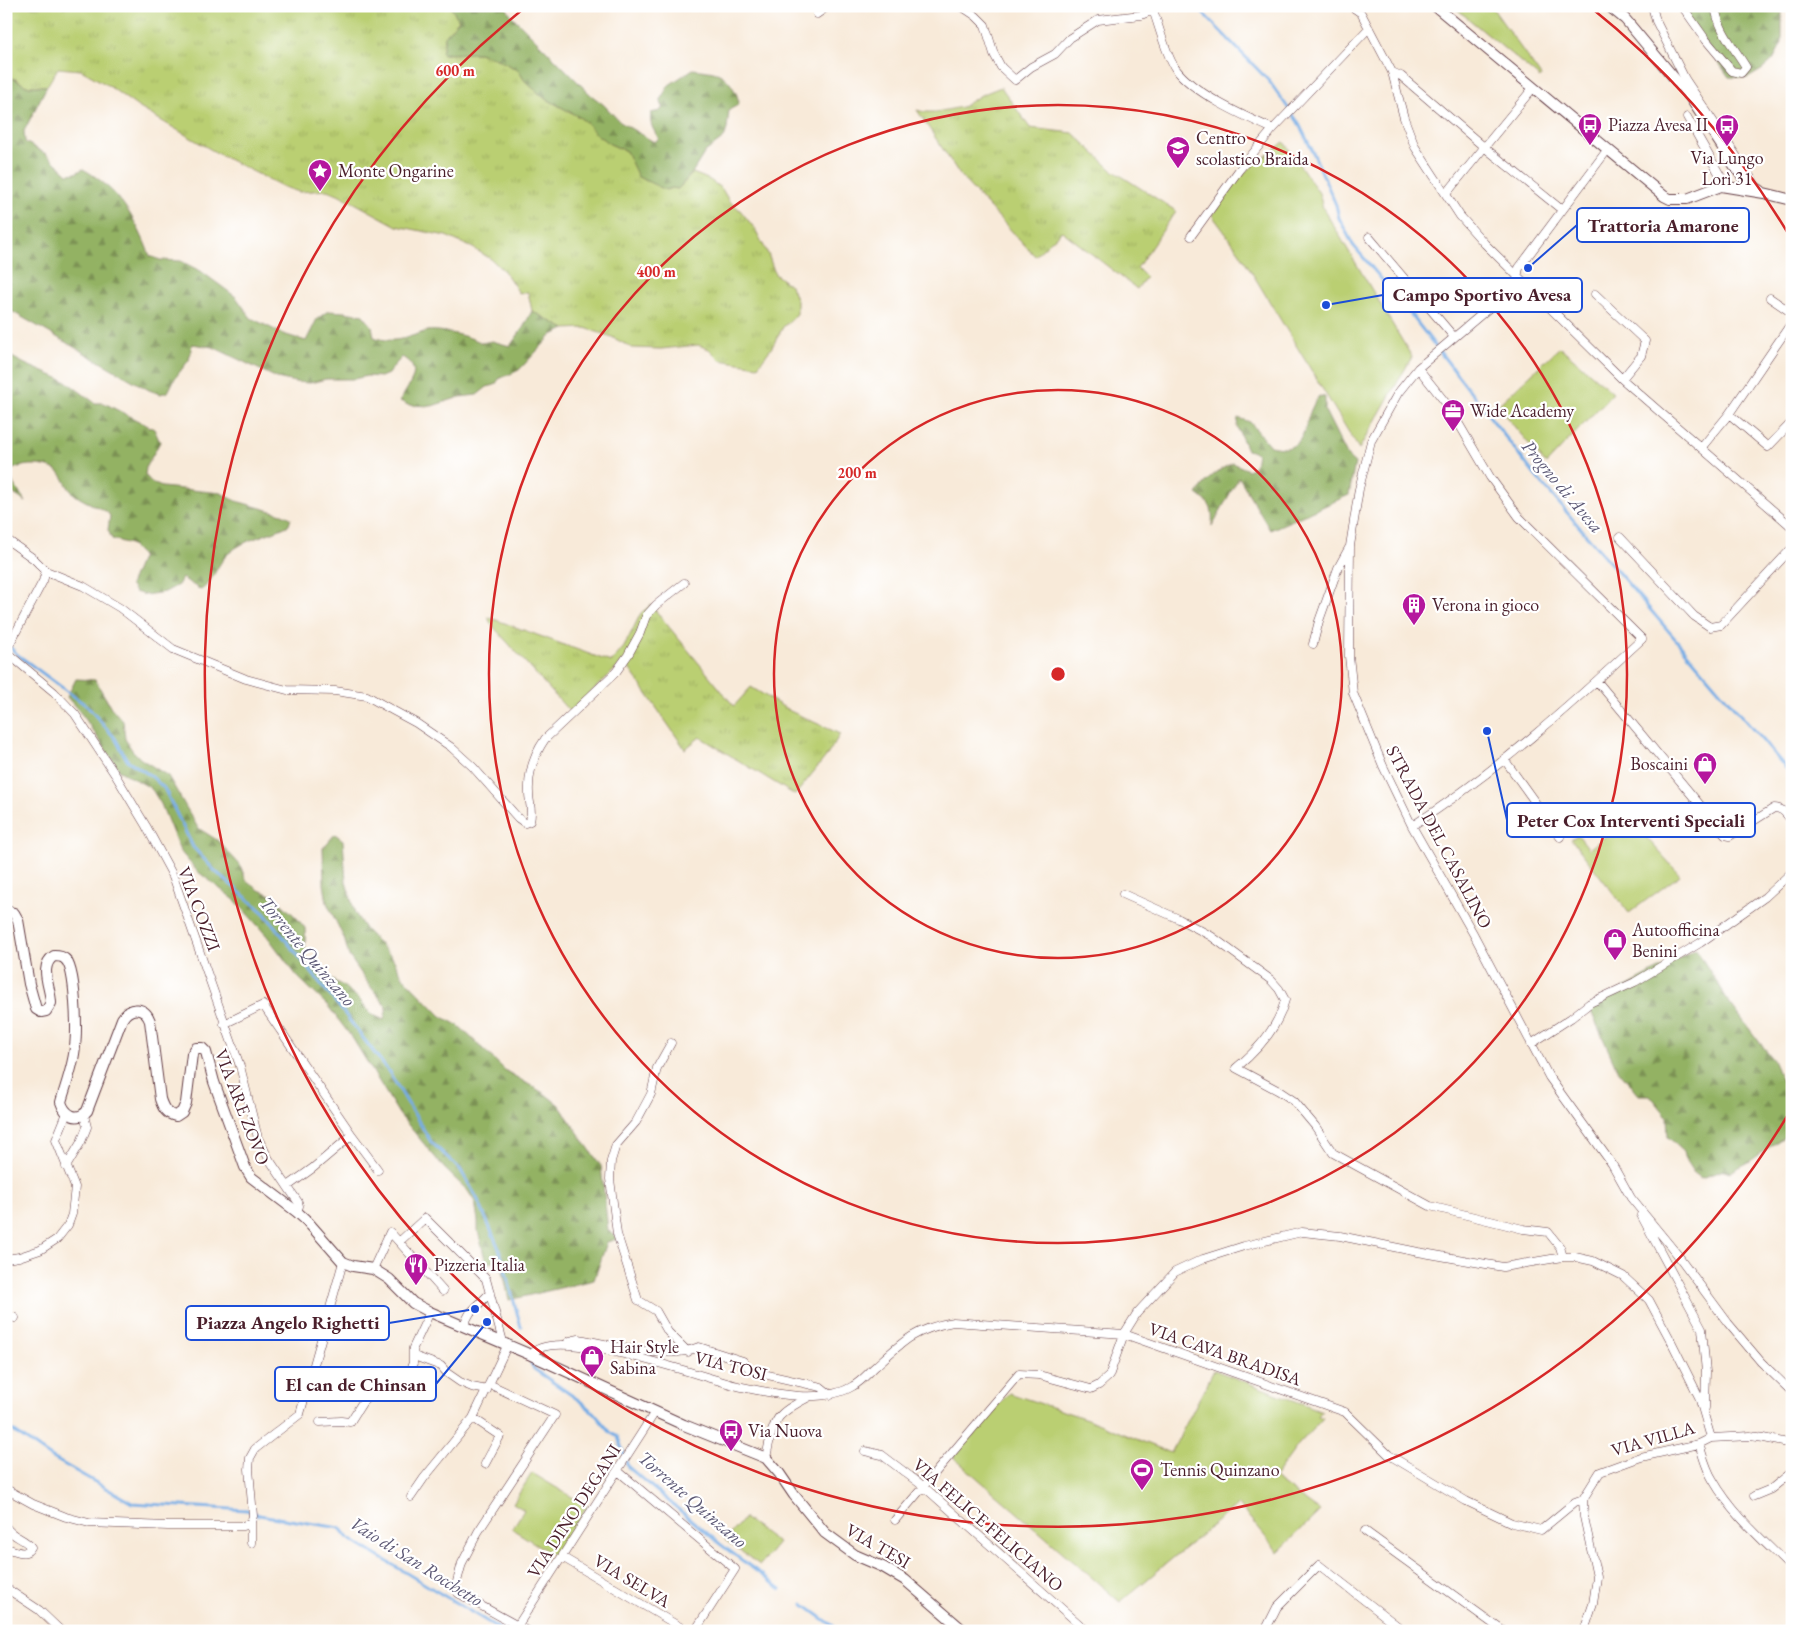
<svg xmlns="http://www.w3.org/2000/svg" width="1798" height="1637" viewBox="0 0 1798 1637" font-family="'EB Garamond',serif">
	<defs>
		<pattern id="grass-tufts" width="24" height="20" patternUnits="userSpaceOnUse" patternTransform="scale(1.25)"><rect width="24" height="20" fill="#bacf72"/><path d="M3 7l-1-3M5 7V3M7 7l1-3M15 17l-1-3M17 17v-4M19 17l1-3" fill="none" stroke="#a1b163"/></pattern>
		<pattern id="forest-firs" width="22" height="20" patternUnits="userSpaceOnUse" patternTransform="scale(1.25)"><rect width="22" height="20" fill="#93b264"/><path d="M5 1l3.5 6h-7zM16 11l3.5 6h-7z" fill="#7a9053"/></pattern>
	</defs>
	<rect width="100%" height="100%" fill="#fff"/>
	<filter id="ink" filterUnits="userSpaceOnUse"><feTurbulence type="fractalNoise" baseFrequency=".02" numOctaves="2"/><feDisplacementMap in="SourceGraphic" scale="10" xChannelSelector="R" yChannelSelector="G"/><feConvolveMatrix kernelMatrix="1 2 1 2 8 2 1 2 1" color-interpolation-filters="sRGB"/></filter>
	<filter id="wash" filterUnits="userSpaceOnUse"><feTurbulence type="fractalNoise" baseFrequency=".0096" numOctaves="4" result="noise"/><feDisplacementMap in="SourceGraphic" scale="20" xChannelSelector="R" yChannelSelector="G"/><feGaussianBlur stdDeviation="1.12" result="paint"/><feColorMatrix in="noise" values="0 0 0 0 0 0 0 0 0 0 0 0 0 0 0 0 0 1.4 0 .05"/><feComposite in="paint" operator="in"/></filter>
	<g filter="url(#wash)">
		<rect width="100%" height="100%" fill="#f8ead9"/>
		<path fill="url(#grass-tufts)" stroke="#82774e" d="M6 6H450L459 20 445 36 442 54 479 53 497 59 518 70 525 81 543 97 579 117 586 122 596 134 610 144 626 151 630 157 672 188 678 189 693 173 710 180 722 189 729 201 740 210 755 229 768 254 775 274 791 286 797 301V314L783 327 772 347 758 366 720 360 709 349 698 345 661 349 632 348 612 337 585 328 565 329 532 311 528 292 519 293 505 272 491 259 473 248 446 236 397 226 338 194 327 190 299 192 284 187 222 156 138 107 109 86 81 70 58 68 47 86H26L15 79 6 77Z
			M1001 87 1030 128 1073 133 1112 170 1176 211 1137 268 1146 277 1137 289 1062 231 1035 256 962 178 917 110 924 112H936L962 107 981 95Z
			M651 605 734 706 751 687 790 711 840 734 828 754 795 795 700 737 685 749 624 661 570 712 491 624 488 617 611 662 624 647 641 613Z"/>
		<path fill="url(#forest-firs)" stroke="#6e6848" d="M450 6H505L512 16 591 95 604 105 620 122 654 142 659 139C653 129 649 124 651 113L660 111 663 107 660 100 669 85 693 69C712 72 721 70 732 86 736 93 739 97 738 105L729 110 727 129 724 138 705 152 692 173 678 189 672 188 666 190 638 177 626 151 610 144 596 134 586 122 579 117 543 97 525 81 518 70 497 59 479 53 442 54 445 36 459 20Z
			M1678 6H1782V43L1773 60 1763 69 1748 78 1729 77Z
			M6 77 15 79 26 86H47L24 131 25 142 46 154 68 174 76 173 83 169C119 189 136 219 150 256L160 260 181 261 202 272 236 297 251 318 283 334 306 341 317 319 328 311 344 312 363 315 372 326 374 337C395 345 409 336 428 331 440 329 472 337 482 343L492 341 510 346 523 328 532 311 565 329 552 335 519 370 499 379 495 385 487 387 477 395 460 397 432 406 408 405 400 401C408 385 425 370 402 357L393 367 388 374 381 377 367 376 354 379H326L310 383 295 382 277 378 213 347 192 344 189 360 175 378 168 392 160 394 149 390 6 308Z
			M6 354 25 364 67 382 95 403H104L154 429 160 442 146 467 145 475 152 483 162 487 221 493 236 501 282 514 291 518 289 525C270 535 246 538 229 553 217 563 214 581 201 590L182 578 178 585 165 592 145 595 135 592 130 585 142 556 130 544 112 539 108 530 110 516 107 512C97 506 82 501 73 493 67 488 65 479 60 473 49 463 20 462 9 472L14 485 26 502 6 489Z
			M1319 396 1325 397V411L1348 457 1355 463 1349 495 1270 530 1239 477 1212 526C1213 508 1212 505 1197 494 1206 480 1217 470 1233 463L1248 470 1255 466 1257 453 1247 450 1237 427 1238 418 1250 422 1270 446C1275 447 1281 448 1286 448 1305 445 1305 424 1311 410 1313 405 1316 400 1319 396Z
			M76 679 95 680 112 709 123 721 125 739 132 750 141 759 168 776 198 828 217 840 240 865 246 880 259 890 273 896 296 917 305 928 306 965 343 986 358 998 371 1014 384 1020 387 1007 370 986 349 956 344 938 327 903 324 884 323 848 335 834 343 840 346 882 355 913 365 929 392 957 403 977 441 1016 459 1026 506 1071 545 1094 559 1105 601 1166 608 1230 617 1239 607 1242 594 1280 509 1300 501 1261 486 1263 478 1231V1221L475 1202 468 1191 445 1169 399 1114 353 1039 328 1006 297 976 267 936 236 901 197 871 180 851 161 804 153 791 149 787 120 771 84 717 67 697Z
			M1696 949 1729 1002 1773 1060 1785 1088 1792 1100V1131L1749 1162 1730 1172 1724 1170 1701 1178 1693 1172 1686 1161 1684 1152 1668 1137 1667 1116 1650 1095H1639L1616 1067 1589 1007Z"/>
		<path fill="#bacf72" stroke="#82774e" d="M1453 6H1491L1541 76 1540 78Z
			M1284 142 1319 193 1323 208 1412 357 1359 449 1240 253 1212 215 1240 176Z
			M1560 347 1613 393 1546 464 1497 406Z
			M1629 818 1680 875 1629 913 1571 839 1578 835 1589 849Z
			M1214 1370 1322 1411 1318 1416 1323 1418 1298 1445 1274 1478 1320 1511 1278 1552 1238 1504 1120 1602 953 1457 1009 1393 1087 1419 1171 1453Z
			M532 1473 587 1506 555 1556 512 1529 524 1510 513 1503Z
			M744 1518 778 1543 760 1565 725 1540Z"/>
		<g fill="none" stroke-linecap="round" stroke-linejoin="round">
			<path stroke="#77ade5" stroke-width="3" d="M1196 6 1269 81 1298 122 1312 150 1336 205 1339 218 1353 245 1409 312 1534 474 1792 775
				M10 647 18 655 87 706 115 738 127 760 151 776 164 788 193 847 215 871 264 913 341 1009 389 1072 431 1142 460 1169 477 1198 500 1251 521 1327
				M531 1363 534 1369 580 1401 594 1413 611 1433 618 1437 628 1467 720 1544 781 1589
				M6 1426 51 1457 132 1503 247 1510 259 1515 340 1528 348 1538 503 1631
				M803 1604 840 1631"/>
		</g>
	</g>
	<g filter="url(#ink)">
		<g fill="none" stroke-linecap="round" stroke-linejoin="round">
			<g stroke="#643d45" stroke-width="9">
				<path id="street" d="M961 6 976 16 985 25 994 54 1001 67 1015 80 1031 67 1055 54 1070 38 1098 20 1141 15 1153 10 1155 6
					M1351 6 1361 13 1392 72 1404 118 1415 147 1460 216 1485 244 1622 379
					M1652 6 1656 21 1685 79 1757 187
					M1682 6 1706 40 1732 71 1741 73 1746 67C1734 47 1718 30 1715 6
					M1153 10C1159 26 1166 55 1175 68 1194 94 1244 116 1273 129
					M817 14 828 6
					M1392 72 1401 76 1484 147 1562 210
					M1687 117 1725 184
					M1608 149 1519 268 1516 283 1489 308 1418 368 1398 393 1371 441 1359 489 1350 546 1349 656 1353 693 1383 766 1412 826 1474 935 1549 1077 1612 1164 1631 1198 1677 1254 1728 1323 1761 1362 1792 1392
					M1446 194 1533 88
					M1191 236 1239 170 1273 129 1369 28
					M1369 237 1454 337
					M1595 294 1645 341 1641 356 1622 379 1792 527
					M1770 298 1792 313
					M1729 414 1768 447 1792 422
					M1702 447 1729 414 1792 322
					M1620 537 1694 616 1710 627 1721 625 1792 548
					M6 539 34 559 46 571 83 586 120 608 173 649 246 679 287 690 335 691 367 696 392 710 416 723 451 747 473 767 518 818 525 823 530 821C533 812 529 802 529 793 528 774 534 755 545 739L616 672 628 655 640 633 646 616 656 605 684 583
					M1313 644 1319 621 1338 568 1349 548
					M6 651 43 581 46 571
					M6 652 54 692 75 714 116 776 146 826 173 876 240 1066 258 1138 269 1159 298 1202 299 1206 297 1212
					M1597 681 1725 835 1730 836 1774 808C1783 808 1786 814 1792 821
					M1504 759 1560 837
					M1412 826C1495 773 1570 706 1642 639L1519 517 1490 477 1449 407 1418 368
					M1123 894 1179 919 1211 936 1271 980 1279 989 1285 1000C1278 1028 1258 1050 1236 1068L1279 1091 1294 1101 1315 1126 1333 1153 1430 1206 1523 1229 1548 1232 1560 1247 1563 1257
					M224 1024 263 1005 352 1135 313 1168 288 1186
					M671 1043 657 1068 651 1094 636 1122 616 1145 611 1161 610 1179 617 1234 638 1300 656 1311 668 1332 688 1352
					M1531 1044 1571 1018 1590 1003 1635 982 1700 943 1765 897 1792 872
					M352 1135 378 1170
					M66 1167 81 1142 87 1127 84 1115
					M1641 1215 1702 1329 1706 1372 1705 1408
					M6 1259 19 1257 40 1250 57 1239 68 1225 72 1214 75 1187 56 1140 67 1113
					M373 1269 390 1232 399 1242
					M443 1291 399 1242 425 1218 486 1279 503 1342
					M6 1316 15 1318
					M463 1326 470 1313 490 1293
					M565 1345 570 1341 579 1339C614 1345 666 1361 699 1347L743 1361 750 1370 754 1372 821 1387 831 1395
					M531 1355C553 1322 708 1380 742 1387 774 1394 824 1404 853 1386 862 1381 869 1372 876 1366 903 1341 915 1329 953 1322L1124 1334 1345 1412 1389 1455 1466 1501 1512 1523 1541 1530 1575 1502 1583 1499
					M414 1356 441 1366 447 1373 460 1382 472 1387 487 1390
					M473 1418 500 1436 485 1464
					M320 1422 341 1421 350 1422 362 1403 377 1383 395 1384 407 1376 413 1363V1348L430 1312
					M1699 1444C1703 1456 1706 1469 1713 1480 1733 1515 1764 1541 1792 1569
					M865 1451 882 1455 923 1486 1087 1631
					M766 1458C774 1420 772 1416 809 1397
					M618 1471 735 1569 695 1631
					M6 1489 33 1504 66 1517 89 1523 168 1526H243L251 1522
					M1754 1496 1771 1489 1792 1472
					M411 1497 424 1478 473 1418 508 1344
					M895 1520 1019 1374 1039 1375 1091 1389 1099 1385 1109 1376 1124 1334 1137 1313 1175 1272 1203 1259 1244 1246 1302 1232 1340 1236 1418 1252 1503 1267 1563 1257H1575L1593 1261 1623 1276 1649 1300 1671 1341 1699 1397 1711 1438
					M6 1527C12 1537 24 1538 31 1547 25 1558 15 1549 6 1549
					M1365 1531 1503 1631
					M251 1543V1522L253 1516 249 1469 250 1458 255 1449 300 1414 343 1262
					M562 1557 687 1631
					M6 1588 39 1610 61 1631
					M455 1589 462 1563 478 1532 555 1415 489 1384
					M458 1593 527 1631
					M518 1625 655 1412
					M1265 1631 1277 1607 1319 1565 1404 1631
					M1584 1631 1593 1604 1597 1577 1584 1517 1583 1499 1600 1472 1641 1457 1699 1444 1711 1438 1750 1436 1764 1438 1792 1444"/>
			</g>
			<g stroke="#643d45" stroke-width="12">
				<path id="secondary" d="M1435 6 1664 196 1670 199H1687L1721 186 1764 193 1792 200
					M1609 6 1625 19 1690 97 1736 168 1746 181 1761 191
					M6 911 14 913 18 920 29 984 36 1009 41 1012 46 1011 51 1003C51 988 38 966 54 956 58 956 62 956 65 959 76 968 77 1031 75 1046 74 1064 66 1084 61 1102 65 1115 77 1122 87 1111L122 1019C130 1005 145 1007 150 1021L160 1099C163 1108 166 1114 176 1116L182 1112 186 1103 192 1054 196 1048H202L206 1052 214 1082 245 1167 251 1177 297 1212 307 1221 343 1262 353 1266 373 1269 389 1279 413 1303 430 1312 531 1355 684 1425 766 1458 779 1473 794 1495 825 1533 855 1555 883 1567 905 1580 964 1631"/>
			</g>
			<use href="#street" stroke="#fff" stroke-width="8"/>
			<use href="#secondary" stroke="#fff" stroke-width="10"/>
		</g>
	</g>
	<g fill="none" stroke="#d62828" stroke-width="2.5">
		<circle cx="1058" cy="674" r="284"/>
		<circle cx="1058" cy="674" r="569"/>
		<path d="M1789 1113A853 853 0 1 1 527 6M1589 6A853 853 0 0 1 1789 235"/>
	</g>
	<defs>
		<g id="bus-pin" transform="scale(1.25)"><path d="M0 17L-7.5 6A9.5 9.5 0 1 1 7.5 6Z" fill="#b5179e" stroke="#fff"/><path d="M-5-6H5V4H4V6H2V4H-2V6H-4V4H-5ZM-3.5-4V0h7V-4ZM-3.5 1.2v1.5H-2V1.2ZM2 1.2v1.5H3.5V1.2Z" fill="#fff"/></g>
		<g id="school-pin" transform="scale(1.25)"><path d="M0 17L-7.5 6A9.5 9.5 0 1 1 7.5 6Z" fill="#b5179e" stroke="#fff"/><path d="M0-5L7-2L0 1L-7-2ZM-4 1L0 2.5L4 1V4Q0 6-4 4Z" fill="#fff"/></g>
		<g id="sight-pin" transform="scale(1.25)"><path d="M0 17L-7.5 6A9.5 9.5 0 1 1 7.5 6Z" fill="#b5179e" stroke="#fff"/><path d="M0-6L1.8-2.2L6-1.7L2.9 1.2L3.7 5.4L0 3.3L-3.7 5.4L-2.9 1.2L-6-1.7L-1.8-2.2Z" fill="#fff"/></g>
		<g id="office-pin" transform="scale(1.25)"><path d="M0 17L-7.5 6A9.5 9.5 0 1 1 7.5 6Z" fill="#b5179e" stroke="#fff"/><path d="M-6-3h4V-5.5h4V-3h4V5H-6ZM-1-4.5V-3h2v-1.5ZM-6 0V1H6V0Z" fill="#fff"/></g>
		<g id="building-pin" transform="scale(1.25)"><path d="M0 17L-7.5 6A9.5 9.5 0 1 1 7.5 6Z" fill="#b5179e" stroke="#fff"/><path d="M-4-6H4V6H1V3H-1V6H-4ZM-2.5-4.3h1.7v1.8h-1.7ZM.8-4.3h1.7v1.8H.8ZM-2.5-1h1.7V.8h-1.7ZM.8-1h1.7V.8H.8Z" fill="#fff"/></g>
		<g id="shop-pin" transform="scale(1.25)"><path d="M0 17L-7.5 6A9.5 9.5 0 1 1 7.5 6Z" fill="#b5179e" stroke="#fff"/><path d="M-5-2.5h2.3a2.7 3.5 0 0 1 5.4 0H5L5.5 6h-11ZM-1.5-2.5h3a1.5 2.3 0 0 0-3 0Z" fill="#fff"/></g>
		<g id="restaurant-pin" transform="scale(1.25)"><path d="M0 17L-7.5 6A9.5 9.5 0 1 1 7.5 6Z" fill="#b5179e" stroke="#fff"/><path d="M-5-6h1v4h1v-4h1v4h1v-4h1v5L-1.5 .5V6h-2V.5L-5-1ZM5-6V6H3V1.5H1.5Q1.5-4 5-6Z" fill="#fff"/></g>
		<g id="stadium-pin" transform="scale(1.25)"><path d="M0 17L-7.5 6A9.5 9.5 0 1 1 7.5 6Z" fill="#b5179e" stroke="#fff"/><path d="M0-5a6.5 5 0 1 0 0 10a6.5 5 0 1 0 0-10ZM-3.5-1.8h7v3.6h-7Z" fill="#fff"/></g>
	</defs>
	<g fill-rule="evenodd">
		<use href="#bus-pin" x="1590" y="125"/>
		<use href="#bus-pin" x="1727" y="126"/>
		<use href="#school-pin" x="1178" y="148"/>
		<use href="#sight-pin" x="320" y="171"/>
		<use href="#office-pin" x="1453" y="411"/>
		<use href="#building-pin" x="1414" y="605"/>
		<use href="#shop-pin" x="1705" y="764"/>
		<use href="#shop-pin" x="1615" y="940"/>
		<use href="#restaurant-pin" x="416" y="1265"/>
		<use href="#shop-pin" x="592" y="1357"/>
		<use href="#bus-pin" x="731" y="1431"/>
		<use href="#stadium-pin" x="1142" y="1470"/>
	</g>
	<g text-anchor="middle" stroke-width="4.5" stroke-linejoin="round" paint-order="stroke">
		<g font-size="18" fill="#4a1f2b" stroke="#fff" text-anchor="start">
			<text x="1608" y="131">Piazza Avesa II</text>
			<text x="1196" y="144">Centro<tspan x="1196" dy="21">scolastico Braida</tspan></text>
			<text x="1727" y="164" text-anchor="middle">Via Lungo<tspan x="1727" dy="21">Lorì 31</tspan></text>
			<text x="338" y="177">Monte Ongarine</text>
			<text x="1470" y="417">Wide Academy</text>
			<text x="1432" y="611">Verona in gioco</text>
			<text x="1688" y="770" text-anchor="end">Boscaini</text>
			<text x="1632" y="936">Autoofficina<tspan x="1632" dy="21">Benini</tspan></text>
			<text x="434" y="1271">Pizzeria Italia</text>
			<text x="610" y="1353">Hair Style<tspan x="610" dy="21">Sabina</tspan></text>
			<text x="748" y="1437">Via Nuova</text>
			<text x="1160" y="1476">Tennis Quinzano</text>
		</g>
		<g font-size="18" fill="#4a1f2b" stroke="#fff">
			<text transform="translate(1439 837) rotate(62)" y="6">STRADA DEL CASALINO</text>
			<text transform="translate(199 909) rotate(69)" y="6">VIA COZZI</text>
			<text transform="translate(242 1107) rotate(69)" y="6">VIA ARE ZOVO</text>
			<text transform="translate(1225 1354) rotate(19)" y="6">VIA CAVA BRADISA</text>
			<text transform="translate(731 1366) rotate(14)" y="6">VIA TOSI</text>
			<text transform="translate(1653 1439) rotate(-16)" y="6">VIA VILLA</text>
			<text transform="translate(574 1511) rotate(-57)" y="6">VIA DINO DEGANI</text>
			<text transform="translate(988 1525) rotate(41)" y="6">VIA FELICE FELICIANO</text>
			<text transform="translate(878 1546) rotate(30)" y="6">VIA TESI</text>
			<text transform="translate(632 1581) rotate(31)" y="6">VIA SELVA</text>
		</g>
		<g font-size="19" font-style="italic" fill="#5c5875" stroke="#fff">
			<text transform="translate(1563 486) rotate(50)" y="7">Progno di Avesa</text>
			<text transform="translate(308 951) rotate(50)" y="7">Torrente Quinzano</text>
			<text transform="translate(693 1499) rotate(41)" y="7">Torrente Quinzano</text>
			<text transform="translate(417 1561) rotate(32)" y="7">Vaio di San Rocchetto</text>
		</g>
	</g>
	<circle cx="1058" cy="674" r="8" fill="#d62828" stroke="#fff" stroke-width="2.5"/>
	<g font-size="15" text-anchor="middle" font-weight="bold" fill="#d62828" stroke="#fff" stroke-width="4.5" stroke-linejoin="round" paint-order="stroke">
		<text x="455" y="76">600 m</text>
		<text x="656" y="277">400 m</text>
		<text x="857" y="478">200 m</text>
	</g>
	<path fill="none" stroke="#1d4ed8" stroke-width="2" d="M1528 268L1577 225M1326 305L1383 295M1487 731L1507 820M475 1309L389 1323M487 1322L436 1384"/>
	<g fill="#1d4ed8" stroke="#fff" stroke-width="2">
		<circle cx="1528" cy="268" r="5"/>
		<circle cx="1326" cy="305" r="5"/>
		<circle cx="1487" cy="731" r="5"/>
		<circle cx="475" cy="1309" r="5"/>
		<circle cx="487" cy="1322" r="5"/>
	</g>
	<g fill="#fff" stroke="#1d4ed8" stroke-width="2">
		<rect x="1577" y="208" width="172" height="34" rx="5"/>
		<rect x="1383" y="278" width="199" height="34" rx="5"/>
		<rect x="1507" y="803" width="248" height="34" rx="5"/>
		<rect x="186" y="1306" width="203" height="34" rx="5"/>
		<rect x="275" y="1367" width="161" height="34" rx="5"/>
	</g>
	<g font-size="19" text-anchor="middle" font-weight="bold" fill="#4a1f2b">
		<text x="1663" y="232">Trattoria Amarone</text>
		<text x="1482" y="301">Campo Sportivo Avesa</text>
		<text x="1631" y="827">Peter Cox Interventi Speciali</text>
		<text x="288" y="1329">Piazza Angelo Righetti</text>
		<text x="356" y="1391">El can de Chinsan</text>
	</g>
	<rect width="1798" height="1637" fill="none" stroke="#fff" stroke-width="25"/>
</svg>
